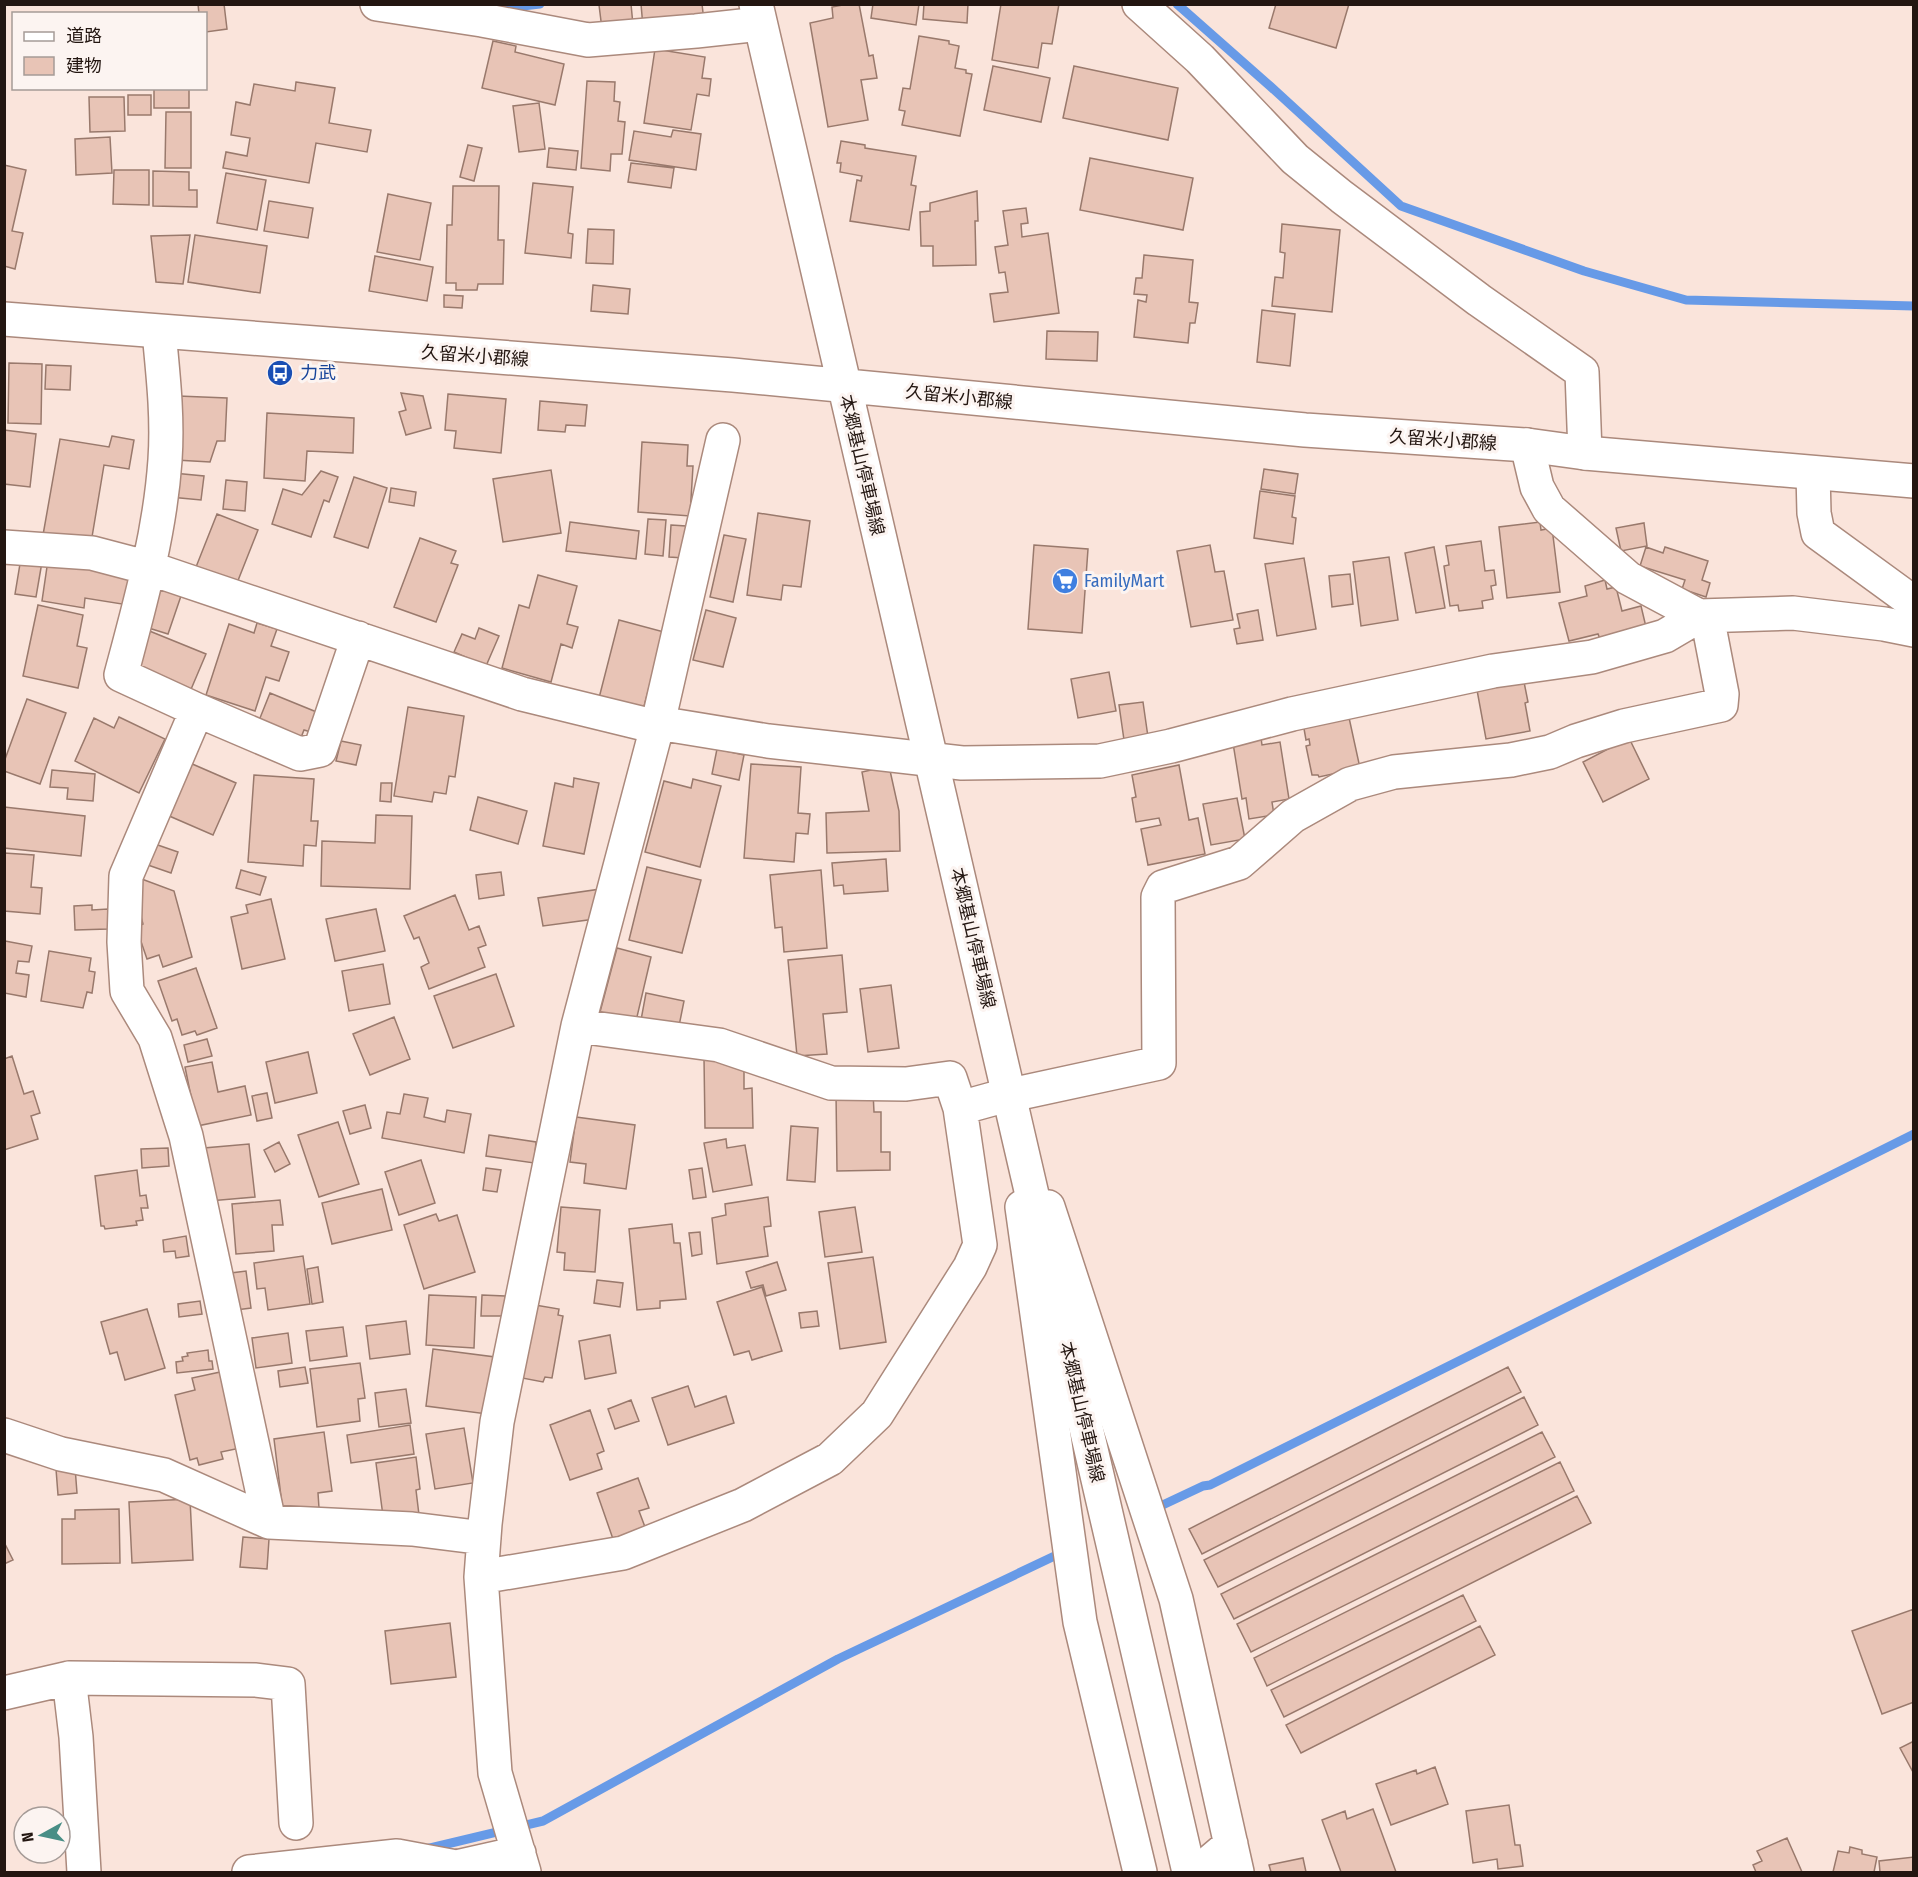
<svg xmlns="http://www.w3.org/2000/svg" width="1918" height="1877" viewBox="0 0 1918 1877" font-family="'Fira Sans Condensed','Noto Sans JP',sans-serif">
	<rect width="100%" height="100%" fill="#fae4db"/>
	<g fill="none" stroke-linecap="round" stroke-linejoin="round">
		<path stroke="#679ae7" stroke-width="9" d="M1177 4 1270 86 1401 206 1584 271 1686 300 1914 306
			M496 7 505 8 540 4
			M1152 1510 1203 1486 1210 1485 1914 1134
			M426 1849 543 1821 838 1659 1063 1552"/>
	</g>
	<path fill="#e8c4b6" stroke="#99796c" stroke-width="1.5" d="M198 4H224L227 29 206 32V14H199Z
		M631 4 633 25 602 29 599 5Z
		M641 4H702L704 21 643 27Z
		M848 4H859L869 56 873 55 877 78 861 80 868 120 828 127 810 23 833 18 832 7Z
		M873 4H919L916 25 871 18Z
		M924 4H968L967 23 923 19Z
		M1001 4H1059L1052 44 1042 43 1038 68 992 60Z
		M1276 4H1349L1336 48 1269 28Z
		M919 36 949 41V44L959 46 955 68 966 70V73L972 74 960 136 902 125 905 111 899 110 903 88 910 89Z
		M493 41 516 46 515 52 564 64 555 105 482 88Z
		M655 49 705 57 702 78 711 79 709 96 697 94 691 130 644 123Z
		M993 66 1050 78 1041 122 984 110Z
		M1074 66 1178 88 1168 140 1063 118Z
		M587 81 615 82 614 101 620 102 618 121 625 122 622 154H611L610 171 581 168Z
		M296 82 335 88 329 123 371 130 367 152 316 143 309 183 223 168 226 152 247 156 250 138 231 135 236 102 250 105 254 84 295 91Z
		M154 88H189V108H154Z
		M128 95H151V115H128Z
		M89 97H124L125 131 90 132Z
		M539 103 545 149 519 152 513 106Z
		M166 112H191V168H165Z
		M673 130 701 134 696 170 629 160 634 131 671 137Z
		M110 137 112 173 76 175 75 139Z
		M841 141 865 145V148L916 156 911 185 916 186 909 230 850 221 857 180 861 181 862 176 840 172 841 163H837Z
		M468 145 482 148 474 181 460 177Z
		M549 148 578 151 576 170 547 167Z
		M1090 158 1193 178 1183 230 1080 210Z
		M631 163 674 168 671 188 628 182Z
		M4 165 26 170 12 231 23 233 15 269 4 266Z
		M114 170H149V205L113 204Z
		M153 171 189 172V190H197V207L153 206Z
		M226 173 266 180 257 230 217 223Z
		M533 183 573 187 568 233 573 234 571 258 525 253Z
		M453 186H499L498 240H504L503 284H478L477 290H456V283H446L447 225H452Z
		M977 191 978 221H975L976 265 933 266V246H921L920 212 930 211V203Z
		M388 194 431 203 420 260 377 252Z
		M269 201 313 208 308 238 264 231Z
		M1026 208 1028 223 1021 224 1022 237 1048 233 1059 313 994 322 990 294 1008 292 1005 272 999 273 995 247 1008 245 1003 211Z
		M1282 224 1340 230 1332 312 1272 306 1275 277 1283 278 1285 253 1280 252Z
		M588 229 614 230 613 264 586 263Z
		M190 235 183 284 156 282 151 236Z
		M195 235 267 246 260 293 188 282Z
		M1144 255 1193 260 1189 302 1198 303 1195 323H1190L1188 343 1134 337 1138 300 1146 302 1147 295 1134 294 1136 278H1142Z
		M375 256 433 267 427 301 369 291Z
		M593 285 630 289 628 314 591 311Z
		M444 295 463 296 462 308 444 307Z
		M1262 310 1295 314 1290 366 1257 362Z
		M1047 331 1098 332 1097 361 1046 359Z
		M9 363 42 364 41 424 8 423Z
		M46 365 71 366 70 390 45 389Z
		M401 393 423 396 431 428 406 435 399 412 406 410Z
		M448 394 506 399 501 453 454 448 456 431 445 430Z
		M178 396 227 398 225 441H217L210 462 176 460Z
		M540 401 587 405 585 426 566 425 565 432 538 430Z
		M267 413 354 418 353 453 307 451 305 481 264 478Z
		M4 430 36 434 30 487 4 484Z
		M112 436 134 440 129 469 104 465 91 543 43 535 60 439 109 447Z
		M642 442 688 445 687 466H693L690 516 638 512Z
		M1264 469 1298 474 1295 494 1261 489Z
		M551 470 561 533 503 542 493 479Z
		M321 471 338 477 329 502 324 500 311 537 272 524 283 489 302 495Z
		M173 473 204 476 201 500 170 497Z
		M354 477 387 488 368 548 334 537Z
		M226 480 247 482 245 511 223 509Z
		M391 488 416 492 414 506 389 502Z
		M1260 491 1295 496 1292 517 1296 518 1293 544 1254 538Z
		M758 513 810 521 801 587 783 585 781 600 747 595Z
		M217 514 258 530 237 583 196 567Z
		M648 519 666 520 663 556 645 554Z
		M570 522 639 531 636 559 566 551Z
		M1540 522 1541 530 1552 528 1560 592 1507 598 1499 527Z
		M1644 523 1647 546 1621 551 1616 528Z
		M671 525 686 526 684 558 669 557Z
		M724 535 746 539 733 602 710 597Z
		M420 538 456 551 451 563 458 565 436 622 394 607Z
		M1481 541 1485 571 1494 570 1496 585 1491 586 1493 599 1482 601 1483 608 1459 611 1458 605 1450 606 1444 566 1449 565 1446 546Z
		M1034 545 1088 549 1082 633 1028 629Z
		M1210 545 1215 572 1224 571 1233 620 1191 627 1177 551Z
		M1434 547 1445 608 1416 613 1405 553Z
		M1646 547 1663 553 1665 547 1708 561 1702 580 1710 583 1706 597 1682 589 1685 580 1640 566Z
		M1389 557 1398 620 1361 626 1353 562Z
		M21 558 42 562 36 597 15 594Z
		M1304 558 1316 629 1277 636 1265 564Z
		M48 560 133 575 128 605 85 598 84 608 42 601Z
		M1350 574 1353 604 1332 607 1329 576Z
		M538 575 577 586 567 624 578 627 572 648 561 644 551 682 502 668 519 605 529 608Z
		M1605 580 1607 589 1616 587 1622 611 1641 606 1646 627 1600 639 1598 634 1569 641 1559 603 1587 596 1585 586Z
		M153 584 182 593 168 634 139 625Z
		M38 605 83 615 77 646 87 648 78 688 23 676Z
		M706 610 736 618 723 667 693 660Z
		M1258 610 1263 640 1237 644 1234 629 1240 628 1237 614Z
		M619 620 664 632 643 710 599 698Z
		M257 623 277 629 271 646 289 652 279 681 266 677 255 711 206 695 229 624 254 633Z
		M479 628 499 636 486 666 454 652 462 634 475 639Z
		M147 630 206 654 189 694 130 669Z
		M1109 672 1116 711 1078 718 1071 679Z
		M1524 682 1528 702 1525 703 1530 731 1486 739 1477 690Z
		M270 693 319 713 311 732 304 730 300 740 258 723Z
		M27 699 66 713 40 784 4 771V762Z
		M1143 702 1148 737 1124 740 1119 705Z
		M408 707 464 716 455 777 449 776 446 794 434 792 432 802 394 796Z
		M1348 713 1360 768 1319 777 1318 775H1312L1306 746 1310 745 1309 739 1306 740 1303 723Z
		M119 717 165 739 139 793 75 761 94 718 114 728Z
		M1261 738 1262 745 1280 742 1289 799 1272 802 1274 815 1249 819 1246 798 1242 799 1233 743Z
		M1629 738 1649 779 1603 802 1583 762Z
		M341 741 361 745 356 765 336 761Z
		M717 749 744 755 739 780 712 774Z
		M190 763 236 783 213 835 167 815Z
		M751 764 801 767 798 813 810 814 808 834 796 833 794 862 744 858Z
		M1179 765 1189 820 1198 818 1205 854 1148 865 1141 829 1161 825 1159 818 1136 822 1132 798 1136 797 1132 775Z
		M889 766 899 811 900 851 827 853 826 813 869 811 862 772Z
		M52 770 95 774 93 801 67 799 68 788 50 787Z
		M254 775 314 779 311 821H318L316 846 304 845 303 866 248 862Z
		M574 778 599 783 584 854 543 846 555 783 573 787Z
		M693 779 721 786 700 867 645 852 664 781 691 788Z
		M381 783H392L391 802 380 801Z
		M478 797 527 811 518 844 470 830Z
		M1237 798 1245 839 1211 845 1203 804Z
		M4 807 85 816 81 856 4 848Z
		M376 815 412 816 410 889 321 886 322 841 375 843Z
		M152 843 178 852 171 873 145 864Z
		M4 853 34 855 31 887 42 888 40 914 4 911Z
		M886 859 888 891 844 894 843 885 834 886 832 863Z
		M647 867 701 880 682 953 629 940Z
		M241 870 266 877 260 895 236 888Z
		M821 870 827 948 784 952 782 927 775 928 770 875Z
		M501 872 504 895 479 899 476 875Z
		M139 878 174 891 192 957 163 967 159 955 147 959 136 927 143 924 137 901Z
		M601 889 595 919 543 926 538 898Z
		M455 895 469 930 479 926 486 945 478 948 485 967 429 989 421 967 429 963 419 937 414 939 404 916Z
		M271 899 285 959 242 969 231 917 248 913 246 905Z
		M92 905V910L108 909V929L75 930 74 906Z
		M376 909 385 951 335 961 326 919Z
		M5 941 32 946 29 962 18 961 16 973 29 975 26 997 4 993Z
		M617 948 651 957 636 1021 600 1012Z
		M49 951 91 958 89 971 95 972 92 993 87 992 83 1008 41 1001Z
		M842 955 847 1012 823 1014 827 1054 797 1056 788 960Z
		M383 964 390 1004 349 1011 342 971Z
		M196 968 217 1028 197 1035 195 1031 182 1035 177 1019 172 1021 158 981Z
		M496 974 514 1026 453 1048 434 996Z
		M891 985 899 1048 868 1052 860 989Z
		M646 993 684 1001 679 1026 641 1020Z
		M394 1017 410 1059 370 1075 353 1034Z
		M207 1039 212 1056 188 1062 184 1045Z
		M308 1052 317 1093 275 1103 266 1062Z
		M12 1056 24 1094 33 1091 40 1113 31 1116 38 1139 4 1150V1059Z
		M704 1058 744 1069V1089L752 1088 753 1128H705Z
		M212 1062 218 1092 245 1086 251 1115 197 1126 185 1067Z
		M873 1092 874 1112H881V1152H890V1170L837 1171 836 1093Z
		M267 1093 272 1118 257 1121 252 1096Z
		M404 1094 428 1098 424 1117 445 1122 447 1110 471 1114 464 1153 382 1138 387 1112 400 1114Z
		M365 1105 371 1128 350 1134 343 1111Z
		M576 1117 635 1125 626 1189 584 1183 586 1164 570 1162Z
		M338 1122 359 1184 319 1197 298 1135Z
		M791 1126 818 1128 815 1182 787 1180Z
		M489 1135 536 1142 534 1163 486 1156Z
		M726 1139 727 1148 745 1145 752 1185 713 1192 704 1143Z
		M279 1142 290 1164 275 1172 264 1150Z
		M249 1144 255 1197 209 1201 204 1148Z
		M168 1148 169 1166 142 1168 141 1149Z
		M421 1160 435 1203 399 1215 385 1172Z
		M486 1168 501 1170 497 1192 483 1190Z
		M702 1168 706 1197 693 1199 689 1170Z
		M137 1170 140 1196 146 1195 148 1208H141L143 1220 136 1221 137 1225 105 1229 104 1226H101L95 1176Z
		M382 1189 392 1230 332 1244 322 1203Z
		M768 1197 771 1226 764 1227 768 1256 717 1264 712 1218 726 1215 725 1204Z
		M280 1200 283 1225H272L274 1251 236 1254 232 1204Z
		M561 1207 600 1210 595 1272 564 1270 565 1253 557 1252Z
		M855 1207 862 1252 825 1257 819 1212Z
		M436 1214 439 1221 457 1215 475 1272 424 1289 404 1225Z
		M672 1224 674 1243H680L686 1299 660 1301V1308L637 1310 629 1229Z
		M700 1232 702 1254 692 1256 689 1233Z
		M186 1236 189 1256 176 1258 175 1251 164 1252 163 1240Z
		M303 1256 310 1304 268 1310 265 1288 257 1289 254 1263Z
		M873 1257 886 1342 840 1349 828 1263Z
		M777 1262 786 1290 766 1296 763 1285 751 1288 746 1272Z
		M318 1267 323 1302 312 1304 307 1269Z
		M246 1271 251 1308 236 1310 231 1273Z
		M597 1280 623 1283 620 1307 594 1303Z
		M762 1287 782 1351 752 1360 749 1351 734 1355 717 1302Z
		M429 1295 476 1297 474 1348 426 1345Z
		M482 1295 505 1296V1316H481Z
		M200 1301 202 1314 179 1317 178 1304Z
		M535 1305 559 1309 558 1315 563 1316 552 1378 545 1377 543 1382 522 1378Z
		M147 1309 165 1368 125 1380 117 1352 110 1354 101 1322Z
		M817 1311 819 1326 801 1328 799 1313Z
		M406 1321 410 1354 370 1359 366 1326Z
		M343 1327 347 1356 310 1361 306 1331Z
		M288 1333 292 1363 256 1368 252 1338Z
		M610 1335 616 1373 585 1379 579 1341Z
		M433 1349 495 1357 487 1414 426 1406Z
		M208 1350 209 1361H212L213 1369 177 1373 176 1362 183 1361 182 1357 188 1356 187 1353Z
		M360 1363 365 1398 358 1399 360 1421 317 1427 310 1369Z
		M305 1367 308 1383 280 1387 278 1371Z
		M1508 1367 1521 1392 1202 1554 1189 1529Z
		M225 1371 232 1402 227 1403 231 1423 245 1447 221 1452 223 1459 199 1465 197 1458 190 1460 175 1395 195 1390 192 1378Z
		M688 1386 695 1407 726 1396 734 1423 668 1445 652 1398Z
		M406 1389 411 1423 379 1427 375 1393Z
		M1524 1397 1538 1425 1218 1587 1204 1560Z
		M631 1400 639 1421 615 1429 608 1409Z
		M590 1410 604 1451 597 1454 602 1469 570 1480 550 1425Z
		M410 1425 414 1454 351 1463 347 1435Z
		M464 1428 473 1483 435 1489 426 1434Z
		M324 1432 332 1491 318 1493 319 1508 283 1513 274 1439Z
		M1542 1432 1555 1457 1234 1619 1221 1594Z
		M416 1457 420 1489 416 1490 419 1515 383 1516 376 1463Z
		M1560 1462 1574 1491 1251 1652 1237 1624Z
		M75 1467 77 1493 58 1495 56 1469Z
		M638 1478 649 1508 639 1511 645 1527 613 1539 597 1493Z
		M1577 1496 1591 1523 1267 1686 1254 1658Z
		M190 1499 193 1560 132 1563 129 1502Z
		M119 1509 120 1563 62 1564V1519H75V1510Z
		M243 1537 269 1539 267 1569 240 1567Z
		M4 1542 13 1560 4 1564Z
		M1463 1595 1476 1621 1284 1717 1271 1690Z
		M1914 1609V1702L1882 1714 1852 1631Z
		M450 1623 456 1677 391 1684 385 1631Z
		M1480 1626 1495 1655 1301 1753 1286 1725Z
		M1914 1741V1774L1900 1748Z
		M1435 1767 1448 1804 1391 1825 1376 1784 1416 1770 1417 1774Z
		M1509 1805 1515 1845H1520L1523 1866 1498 1869 1497 1859 1473 1863 1466 1811Z
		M1373 1809 1396 1872H1341L1322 1820 1345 1811 1347 1819Z
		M1787 1838 1802 1872H1756L1753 1865 1762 1861 1757 1851Z
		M1850 1847 1862 1850V1854L1877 1857 1874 1872H1833L1838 1851 1849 1853Z
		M1914 1857V1872H1880L1879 1861Z
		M1303 1858 1306 1872H1271L1269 1865Z"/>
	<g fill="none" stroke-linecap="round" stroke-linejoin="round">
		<g stroke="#ab897c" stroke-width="36">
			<path id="minor" d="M377 4 482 20 588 40 696 31 760 24
				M1139 4 1200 59 1295 159 1342 197 1479 300 1582 372 1585 453
				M159 332C163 374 168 417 165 460 160 533 140 604 121 675L197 710
				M1527 445 1537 487 1549 509 1628 578 1699 616
				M1813 473 1814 513 1818 533 1914 603
				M4 547 92 553 149 568 522 694 657 727
				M658 723 768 741 962 763 1100 761 1171 746 1292 714 1493 671 1592 657 1665 636 1699 616 1793 613 1884 624 1914 630
				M578 1026 719 1045 831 1083 906 1084 950 1078 960 1108
				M1011 1095 1159 1063 1158 897 1163 887 1239 863 1293 816 1350 784 1394 772 1511 760 1550 752 1576 741 1624 726 1721 705 1722 694 1707 616
				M1022 1207 1080 1622 1140 1872
				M1048 1207 1176 1599 1237 1872
				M4 1435 61 1454 164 1475 269 1522 412 1529 484 1538
				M269 1522 186 1136 155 1038 127 991 124 942 126 876 197 710 300 754 320 750 358 638
				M481 1577 623 1553 743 1505 830 1459 877 1414 970 1267 980 1245 960 1108 1007 1095
				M69 1678 76 1737 84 1872
				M4 1693 69 1678 256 1680 288 1684 296 1823
				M411 1871 397 1856 456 1867 519 1853
				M249 1872 397 1856
				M524 1872 495 1773 481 1577 485 1524 497 1422 578 1026 658 723 723 440
				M1198 1872 1231 1844"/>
		</g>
		<g stroke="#ab897c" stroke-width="36">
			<path id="major" d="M756 4 1189 1872
				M4 319 733 375 1305 430 1527 445 1585 453 1914 481"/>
		</g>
		<use href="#minor" stroke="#fff" stroke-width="33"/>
		<use href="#major" stroke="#fff" stroke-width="33"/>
	</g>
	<defs>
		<g id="bus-disc" transform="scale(1.35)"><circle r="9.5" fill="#1a4fb4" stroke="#fcf4f1"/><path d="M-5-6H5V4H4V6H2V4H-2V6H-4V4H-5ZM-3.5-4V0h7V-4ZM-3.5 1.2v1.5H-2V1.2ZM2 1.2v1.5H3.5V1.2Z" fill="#fff"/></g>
		<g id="supermarket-disc" transform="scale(1.35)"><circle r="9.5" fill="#3f7fe0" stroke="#fcf4f1"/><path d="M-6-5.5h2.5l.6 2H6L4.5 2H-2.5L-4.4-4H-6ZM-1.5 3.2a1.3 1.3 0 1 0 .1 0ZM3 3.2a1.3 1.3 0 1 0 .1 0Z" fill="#fff"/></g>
	</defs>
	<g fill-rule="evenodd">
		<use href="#bus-disc" x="280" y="373"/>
		<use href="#supermarket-disc" x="1065" y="581"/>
	</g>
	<g text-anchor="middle" stroke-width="6" stroke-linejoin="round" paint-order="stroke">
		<g font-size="18" fill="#231611" stroke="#fcf4f1">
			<text transform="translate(475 356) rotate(4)" y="6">久留米小郡線</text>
			<text transform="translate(959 397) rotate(6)" y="6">久留米小郡線</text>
			<text transform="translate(1443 440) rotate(4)" y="6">久留米小郡線</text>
			<text transform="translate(862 465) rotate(77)" y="6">本郷基山停車場線</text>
			<text transform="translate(973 938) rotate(77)" y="6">本郷基山停車場線</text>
			<text transform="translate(1082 1412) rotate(77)" y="6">本郷基山停車場線</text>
		</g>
		<g font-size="18" fill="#164399" stroke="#fcf4f1" text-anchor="start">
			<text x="300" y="379">力武</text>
		</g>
		<g font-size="18" fill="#366cbe" stroke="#fcf4f1" text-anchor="start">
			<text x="1084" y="587">FamilyMart</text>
		</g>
	</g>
	<rect width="1918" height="1877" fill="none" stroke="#231611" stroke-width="12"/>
	<rect x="12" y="12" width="195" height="78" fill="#fcf4f1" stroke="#a59b97" stroke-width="1.5"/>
	<rect x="24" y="32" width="30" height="9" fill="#ffffff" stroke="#a59b97" stroke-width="1.5"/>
	<text x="66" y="42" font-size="18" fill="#231611">道路</text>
	<rect x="24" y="57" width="30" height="18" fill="#e8c4b6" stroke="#a59b97" stroke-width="1.5"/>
	<text x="66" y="72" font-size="18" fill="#231611">建物</text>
	<g transform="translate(42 1835) rotate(262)"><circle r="28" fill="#fcf4f1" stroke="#a59b97" stroke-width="1.5"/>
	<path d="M0-4.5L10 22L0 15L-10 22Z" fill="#488e86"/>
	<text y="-9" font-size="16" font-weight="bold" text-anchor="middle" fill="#231611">N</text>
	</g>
</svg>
